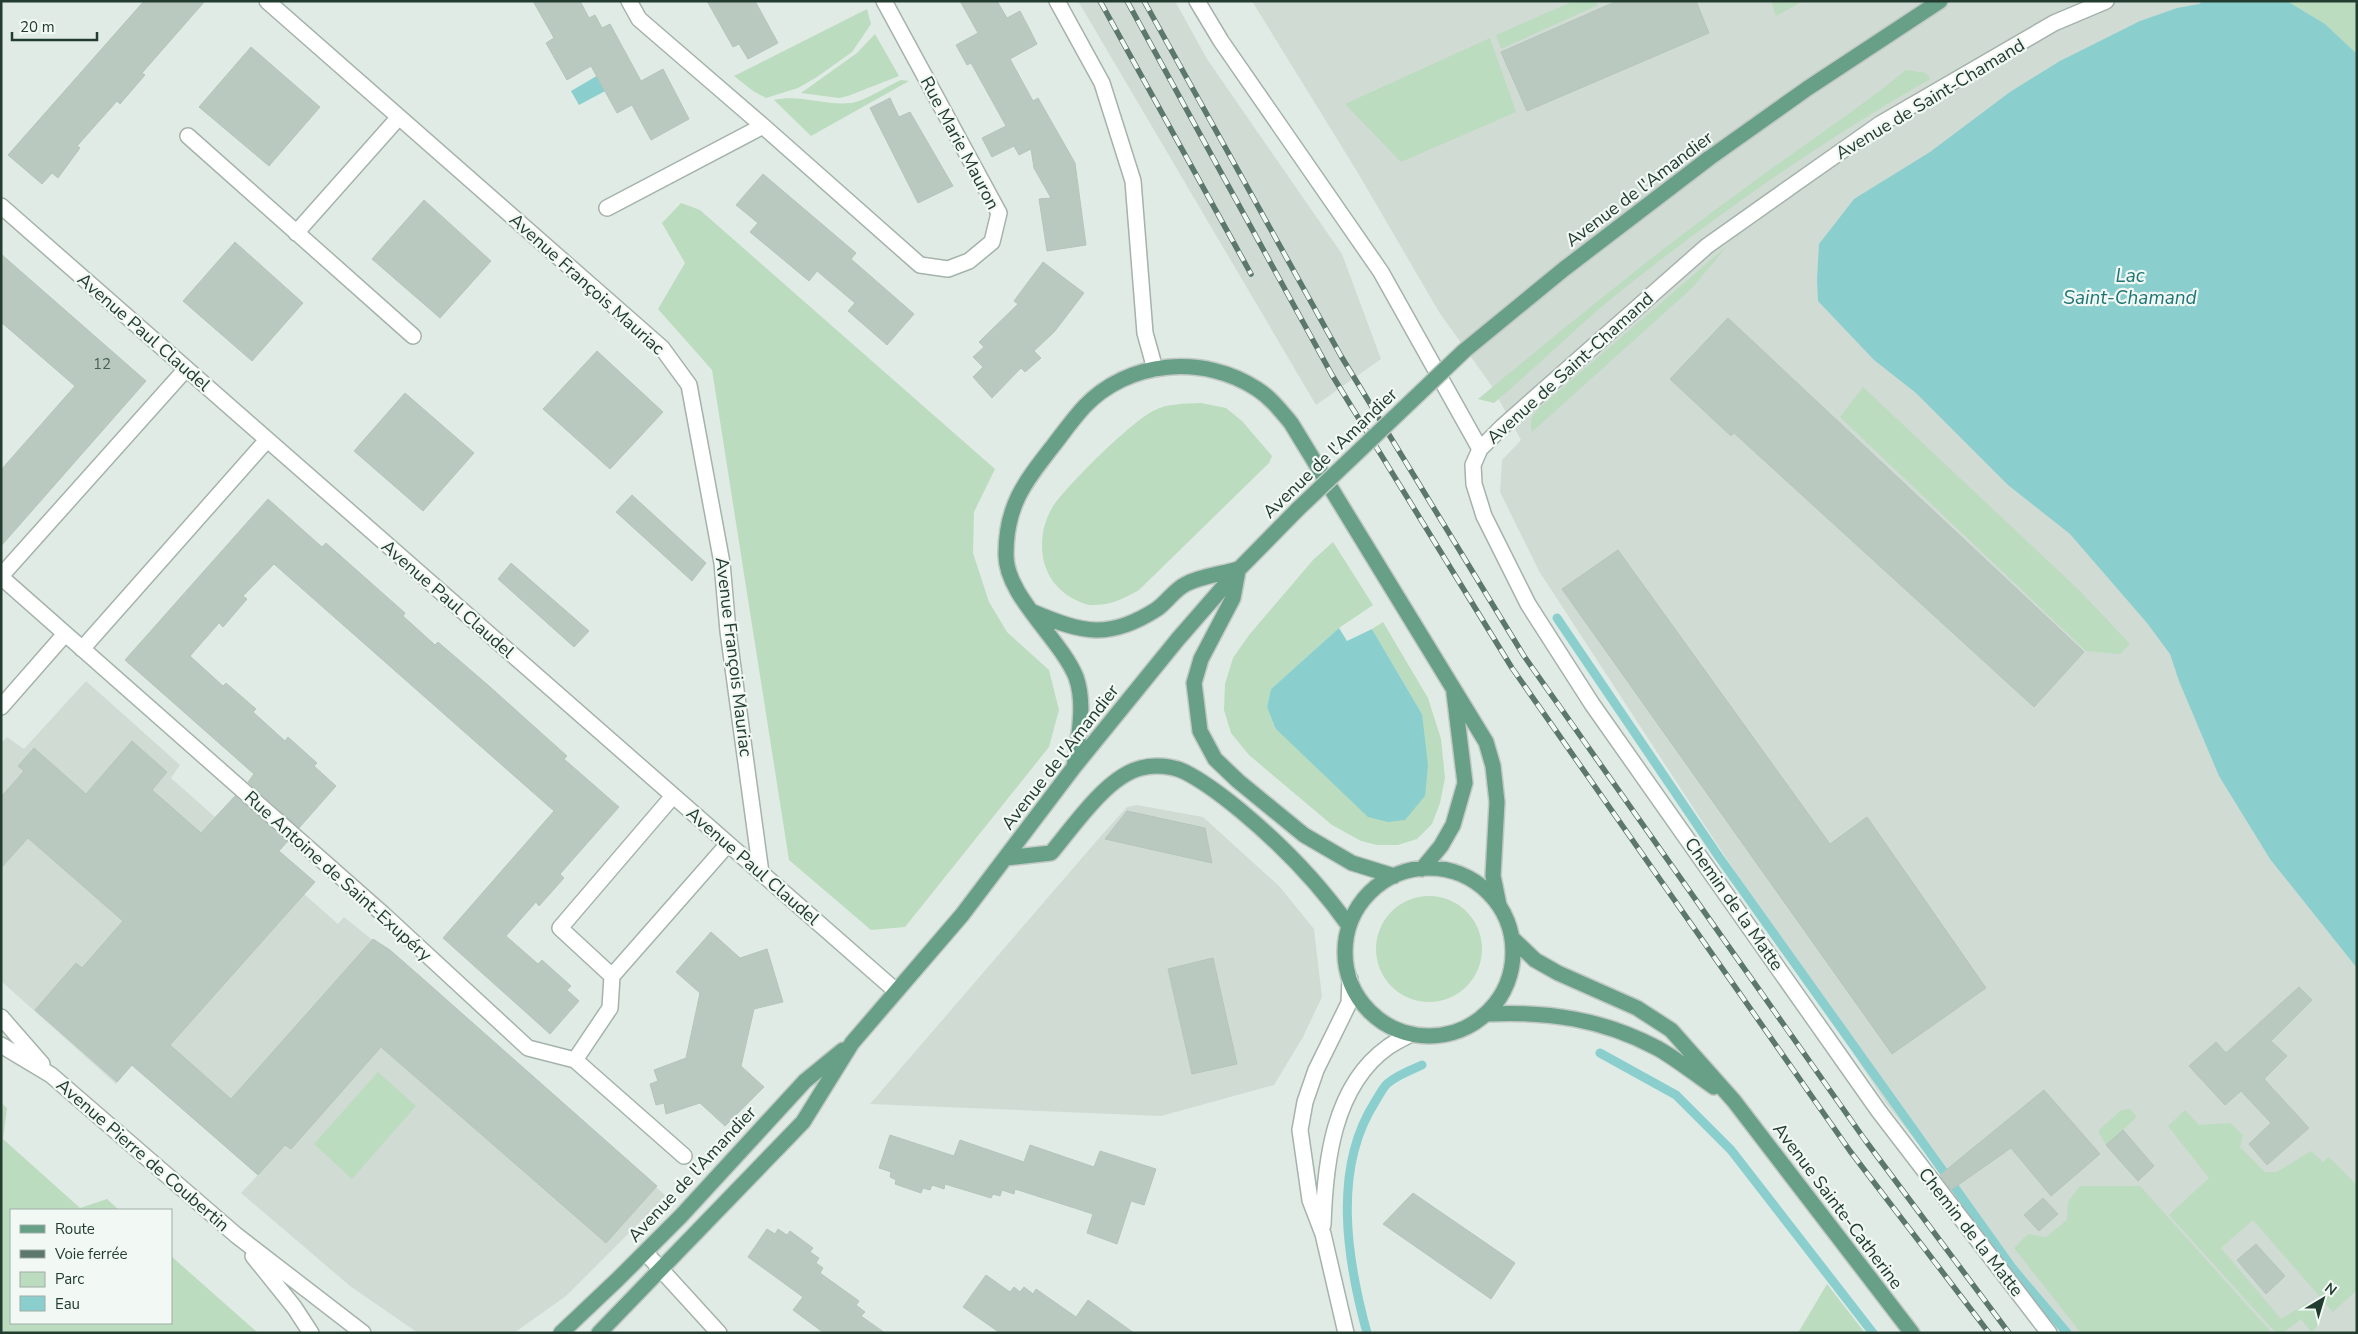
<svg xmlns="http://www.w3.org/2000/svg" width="2358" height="1334" viewBox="0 0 2358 1334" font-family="'Nunito Sans',sans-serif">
	<rect width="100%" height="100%" fill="#e1ebe5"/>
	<path fill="#d0dbd4" d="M1078 1H1175L1207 59 1342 254 1381 359 1316 405Z
		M1252 1H2357V1333H2067L1885 1102 1539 571 1500 492 1502 460 1521 440 1491 385 1439 312 1358 173Z
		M86 681 180 765 171 778 215 817 226 805 314 882 304 894 338 924 344 917 375 942 391 951 666 1196 566 1296 514 1333H418L350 1286 241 1193 258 1175 131 1065 116 1084 1 981V743L7 737 24 749Z
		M1137 805 1203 817 1279 886 1314 929 1322 997 1303 1037 1274 1085 1161 1116 870 1104 1100 837 1127 807Z"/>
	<path fill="#bbdcbe" d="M1574 1H1595L1598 5 1501 49 1496 35Z
		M1771 1H1803L1776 16Z
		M2287 1H2357V54L2325 24Z
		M867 9 871 24 852 52 817 77 798 88 766 98 753 91 734 76Z
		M875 34 899 76 848 96 839 98 801 93 857 53Z
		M1490 38 1516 112 1401 162 1345 104Z
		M1906 70 1926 73 1930 79C1822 141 1719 213 1622 290 1577 326 1537 367 1494 403L1478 399C1562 330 1646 260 1734 196 1791 153 1851 115 1906 70Z
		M901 80 909 81 811 136 774 100C800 94 825 106 851 103 865 101 887 86 901 80Z
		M681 203 700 210 995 469 974 512 973 553 989 602 1007 632 1049 670 1059 710 1049 747 905 927 871 930 789 860 712 370 658 309 685 263 662 223Z
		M1727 246 1692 288 1532 432C1529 421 1532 416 1539 408Z
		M1863 387 2080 591 2130 644 2120 654 2086 651 1840 417Z
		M1201 403 1226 408 1242 421 1272 456 1269 463 1139 590C1123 599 1111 605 1093 605 1088 606 1083 603 1078 601 1051 589 1038 563 1043 533 1044 525 1048 515 1052 508 1065 487 1131 422 1153 411 1167 403 1185 404 1201 403Z
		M1333 542 1373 605 1339 628 1271 689 1267 707 1275 729 1422 714 1372 629 1383 622 1428 698 1441 739 1445 778 1440 803 1432 824 1417 839 1398 845H1377L1361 841 1332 825 1249 755 1231 733 1224 710 1225 684 1233 658 1249 635 1313 560Z
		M1376 949a53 53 0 1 1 106 0a53 53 0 1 1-106 0Z
		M378 1072 416 1106 352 1179 314 1144Z
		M1 1103 7 1108 3 1139 80 1208 107 1199 119 1210H11V1323H171V1256L258 1333H1Z
		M2130 1109 2137 1117 2106 1145 2098 1131 2121 1110Z
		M2185 1110 2199 1125 2230 1123 2243 1135 2240 1147 2265 1172H2277L2311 1151 2323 1162 2329 1157 2357 1185V1290L2333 1312 2253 1220 2221 1248 2281 1319 2307 1303 2322 1319 2312 1333 2301 1319 2283 1333H2276L2169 1215 2209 1178 2168 1126Z
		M2080 1186H2140L2272 1333H2081L2014 1248 2028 1234 2046 1237 2067 1220 2068 1202Z
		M1827 1284 1865 1333H1798Z"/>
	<path fill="#8acfce" d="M2203 1H2287L2325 24 2357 54V968L2270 859 2219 776 2179 681 2170 654 2147 623 2070 534 2008 485 1916 393 1874 360 1818 301 1817 280 1819 244 1854 199 1930 152 2010 92 2060 61 2140 21 2177 8 2199 4Z
		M600 74 609 89 579 105 571 91Z
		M1339 628 1347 641 1372 629 1422 714 1428 765 1425 796 1405 820 1388 822 1368 817 1275 728 1267 707 1271 689Z"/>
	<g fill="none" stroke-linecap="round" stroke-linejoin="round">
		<path stroke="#8acfce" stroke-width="9" d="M1557 618 1719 857 2013 1269 2067 1333
			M1600 1053 1676 1095 1731 1150 1873 1333
			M1367 1333C1347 1260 1332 1169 1375 1102 1379 1096 1383 1087 1388 1083 1397 1075 1411 1070 1422 1065"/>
	</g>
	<path fill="#bac9c0" stroke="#b4c5bb" d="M144 1H205L142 73 145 75 120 104 117 101 77 146 80 148 58 178 52 173 42 184 8 155Z
		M533 1H580L589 18 595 15 602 28 610 24 641 81 663 69 689 119 651 140 632 105 617 113 591 66 567 80 546 43 554 38Z
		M707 1H755L778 43 748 59 739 44 733 47Z
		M960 1H997L1007 18 1020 11 1030 30 1037 44 1010 59 1033 101 1038 98 1075 163 1086 245 1047 251 1039 199 1051 198 1034 168 1031 149 1019 155 1014 146 992 157 982 138 1006 126 971 63 967 65 956 45 978 33Z
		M1617 1H1696L1709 33 1527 111 1501 52Z
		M251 47 320 107 269 166 199 107Z
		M890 98 899 117 910 112 953 186 918 203 870 108Z
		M763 174 856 253 851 259 914 314 887 345 848 311 855 303 817 271 809 281 750 232 758 223 736 205Z
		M424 200 491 261 440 318 372 259Z
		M235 242 303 303 252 361 183 301Z
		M1 254 146 381 1 546V470L75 386 1 322Z
		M1043 262 1084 293 1055 331 1034 351 1041 358 1025 372 1021 368 992 398 973 377 983 367 973 357 984 347 979 342 1018 304 1014 301Z
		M1728 318 2084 652 2034 707 1734 433 1731 436 1670 379Z
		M597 351 663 412 610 469 543 409Z
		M405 393 474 453 423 511 354 451Z
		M632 495 706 563 692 581 616 512Z
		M268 499 322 547 326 543 405 613 403 616 435 645 438 642 489 686 567 756 564 759 619 807 560 874 564 878 539 906 536 902 506 936 538 964 542 960 571 986 567 990 579 1001 550 1034 443 938 554 811 274 564 243 596 247 599 223 627 219 623 190 656 223 686 226 683 256 709 253 712 285 741 288 737 317 763 314 766 336 786 299 828 248 782 254 774 125 660Z
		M1618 550 1830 844 1867 817 1986 988 1892 1054 1562 589Z
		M511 563 589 631 574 647 498 579Z
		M132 741 167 772 152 790 201 833 235 796 287 842 279 851 315 882 170 1045 231 1099 373 939 390 950 422 978 657 1186 606 1243 381 1047 291 1149 285 1145 258 1175 132 1065 117 1082 35 1010 76 963 82 968 123 921 28 838 1 868V797L24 771 18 766 34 748 86 794Z
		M1127 811 1205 828 1212 863 1105 839Z
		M711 932 740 958 767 949 783 1002 754 1009 741 1066 764 1087 725 1126 700 1103 666 1114 664 1103 656 1105 650 1084 658 1081 654 1070 686 1058 700 993 676 972Z
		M1213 958 1237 1064 1192 1074 1168 969Z
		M2299 987 2312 1000 2271 1041 2287 1056 2264 1079 2309 1128 2267 1165 2249 1144 2271 1123 2241 1091 2225 1105 2189 1066 2216 1042 2226 1053Z
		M2044 1090 2100 1154 2051 1196 2011 1148 1951 1190 1940 1175Z
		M2123 1130 2154 1166 2138 1181 2106 1145Z
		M890 1135 954 1156 960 1140 1024 1162 1030 1145 1094 1167 1100 1151 1156 1169 1144 1205 1131 1201 1117 1244 1087 1233 1093 1214 1015 1189 1014 1194 1002 1190 1000 1196 993 1194 991 1198 945 1184 944 1189 932 1185 930 1190 923 1188 921 1193 895 1184 896 1180 890 1177 891 1172 879 1168Z
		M1413 1193 1515 1263 1491 1299 1383 1224Z
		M2043 1198 2058 1214 2039 1231 2024 1215Z
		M767 1229 775 1234 778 1229 787 1235 790 1231 813 1248 810 1252 819 1258 816 1263 823 1268 820 1273 859 1301 856 1305 865 1312 861 1316 885 1333H824L793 1310 803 1297 748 1257Z
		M2256 1244 2285 1276 2266 1294 2237 1260Z
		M986 1275 1010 1292 1014 1287 1020 1292 1024 1287 1033 1294 1036 1289 1076 1317 1088 1300 1134 1333H1000L963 1307Z"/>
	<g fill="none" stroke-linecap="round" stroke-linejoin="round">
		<g stroke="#a4b3ab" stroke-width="18">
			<path id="minor" d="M267 1 662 348 689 385 722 563 728 631 761 873
				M629 1 639 19 763 126 920 265 948 269 969 261 992 242 999 213 884 1
				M1057 1 1102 83 1133 181 1145 333 1155 369
				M1197 1 1221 41 1381 272 1480 449
				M188 136 413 336
				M1 206 896 991
				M607 208 763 126
				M296 233 399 117
				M1 576 186 369
				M1 577 383 914 528 1048 575 1060 684 1156
				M82 649 267 440
				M1 707 65 634
				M673 796 560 928 612 976 728 844
				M1 1017 42 1064
				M1 1045 51 1075 236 1235 363 1333
				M575 1060 610 1008 612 976
				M1323 1225C1325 1163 1333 1086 1388 1047 1395 1042 1404 1038 1411 1034
				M645 1252 719 1333
				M253 1256 294 1307 311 1333
				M1346 1333 1323 1234 1310 1200 1300 1130 1305 1102 1316 1070 1349 1003 1350 979
				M2049 1333 1878 1110 1592 704 1528 604 1484 516 1474 484 1473 465 1480 449 1502 427 1707 246 1796 183 1880 124 2054 23 2106 1"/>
		</g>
		<g stroke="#c1c8c5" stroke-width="18">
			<path id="major" d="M1708 159 1808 88 1940 1
				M1238 571 1233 598 1201 659 1194 683 1200 731 1215 759 1238 781 1304 835 1352 863 1394 876
				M1033 612C1083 633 1109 640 1157 609 1167 602 1175 589 1186 584 1201 576 1222 574 1238 569
				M1074 767C1078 739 1086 705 1076 677 1060 638 1005 595 1006 554 1006 505 1025 482 1053 446 1063 433 1073 419 1084 407 1128 360 1204 354 1257 389 1271 398 1281 411 1291 423L1486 742 1493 766 1497 802 1493 876 1499 905
				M1006 858 1051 853C1073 827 1107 776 1141 768 1154 764 1173 766 1185 772 1205 782 1224 797 1241 811 1283 846 1318 882 1349 926
				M1345 952a84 84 0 1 1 168 0a84 84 0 1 1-168 0Z
				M1422 869 1441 846 1453 825 1465 783 1454 693
				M1512 938 1535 960 1558 973 1637 1008 1671 1030 1734 1101 1912 1333
				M1486 1014C1548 1011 1602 1019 1657 1048 1677 1059 1696 1075 1714 1087
				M561 1333 618 1279 681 1216 805 1081 843 1050
				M599 1333 803 1122 852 1043 962 915 1074 767 1178 639 1239 569 1298 509"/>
		</g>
		<use href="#minor" stroke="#fff" stroke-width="15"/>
		<use href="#major" stroke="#67a087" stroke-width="15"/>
		<g stroke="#5c776b" stroke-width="5.5">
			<path id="rail" d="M1100 1 1251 274
				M1127 1 1332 375 1512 668 1850 1151 1989 1333
				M1144 1 1341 356 1524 656 1865 1140 2009 1333"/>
		</g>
		<use href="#rail" stroke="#f2f8f4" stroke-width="4" stroke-dasharray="11" stroke-linecap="butt"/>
		<g stroke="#c1c8c5" stroke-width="18" stroke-linecap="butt">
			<path id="major-bridge" d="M1298 509 1464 351 1564 269 1708 159"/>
		</g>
		<use href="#major-bridge" stroke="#67a087" stroke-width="15"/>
	</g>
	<g text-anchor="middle" stroke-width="4.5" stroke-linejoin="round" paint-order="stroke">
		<g font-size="15" fill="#485f54">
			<text x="102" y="369">12</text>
		</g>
		<g font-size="18" fill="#223c30" stroke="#f2f8f4">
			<text transform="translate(1930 99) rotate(-31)" y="6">Avenue de Saint-Chamand</text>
			<text transform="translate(960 143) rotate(62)" y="6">Rue Marie Mauron</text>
			<text transform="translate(1639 189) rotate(-37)" y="6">Avenue de l'Amandier</text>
			<text transform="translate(587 284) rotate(42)" y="6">Avenue François Mauriac</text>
			<text transform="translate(144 332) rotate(41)" y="6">Avenue Paul Claudel</text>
			<text transform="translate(1570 368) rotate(-42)" y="6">Avenue de Saint-Chamand</text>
			<text transform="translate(1330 453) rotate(-44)" y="6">Avenue de l'Amandier</text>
			<text transform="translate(448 599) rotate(41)" y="6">Avenue Paul Claudel</text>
			<text transform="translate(734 657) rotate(83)" y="6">Avenue François Mauriac</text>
			<text transform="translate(1060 757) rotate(-52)" y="6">Avenue de l'Amandier</text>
			<text transform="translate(753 866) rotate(41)" y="6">Avenue Paul Claudel</text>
			<text transform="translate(338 876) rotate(42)" y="6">Rue Antoine de Saint-Exupéry</text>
			<text transform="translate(1734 904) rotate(55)" y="6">Chemin de la Matte</text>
			<text transform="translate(143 1155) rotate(41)" y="6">Avenue Pierre de Coubertin</text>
			<text transform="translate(692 1174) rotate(-47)" y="6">Avenue de l'Amandier</text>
			<text transform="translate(1838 1206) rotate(53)" y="6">Avenue Sainte-Catherine</text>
			<text transform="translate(1971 1232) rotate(52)" y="6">Chemin de la Matte</text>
		</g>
		<g font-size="19" font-style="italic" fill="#1d7675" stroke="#f2f8f4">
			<text x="2130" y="282">Lac<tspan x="2130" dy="22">Saint-Chamand</tspan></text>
		</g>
	</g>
	<rect width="2358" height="1334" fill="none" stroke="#223c30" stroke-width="5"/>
	<rect x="10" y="1209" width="162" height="115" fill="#f2f8f4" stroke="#9fada6"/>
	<rect x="20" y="1225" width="25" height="8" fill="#67a087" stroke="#9fada6"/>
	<text x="55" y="1234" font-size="15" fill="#223c30">Route</text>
	<rect x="20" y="1250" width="25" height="8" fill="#5c776b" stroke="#9fada6"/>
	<text x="55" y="1259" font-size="15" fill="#223c30">Voie ferrée</text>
	<rect x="20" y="1272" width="25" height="15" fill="#bbdcbe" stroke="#9fada6"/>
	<text x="55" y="1284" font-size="15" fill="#223c30">Parc</text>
	<rect x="20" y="1296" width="25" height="15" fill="#8acfce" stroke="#9fada6"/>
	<text x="55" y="1309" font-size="15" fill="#223c30">Eau</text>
	<g transform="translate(2323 1299) rotate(38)" stroke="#f2f8f4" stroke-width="4" paint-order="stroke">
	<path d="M0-4L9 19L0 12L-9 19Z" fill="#223c30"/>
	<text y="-8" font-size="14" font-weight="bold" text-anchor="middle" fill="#223c30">N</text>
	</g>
	<path d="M12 32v8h85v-8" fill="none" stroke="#223c30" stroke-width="2.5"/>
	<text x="20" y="32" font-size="15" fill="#223c30" stroke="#f2f8f4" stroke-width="4" paint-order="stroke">20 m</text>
</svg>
